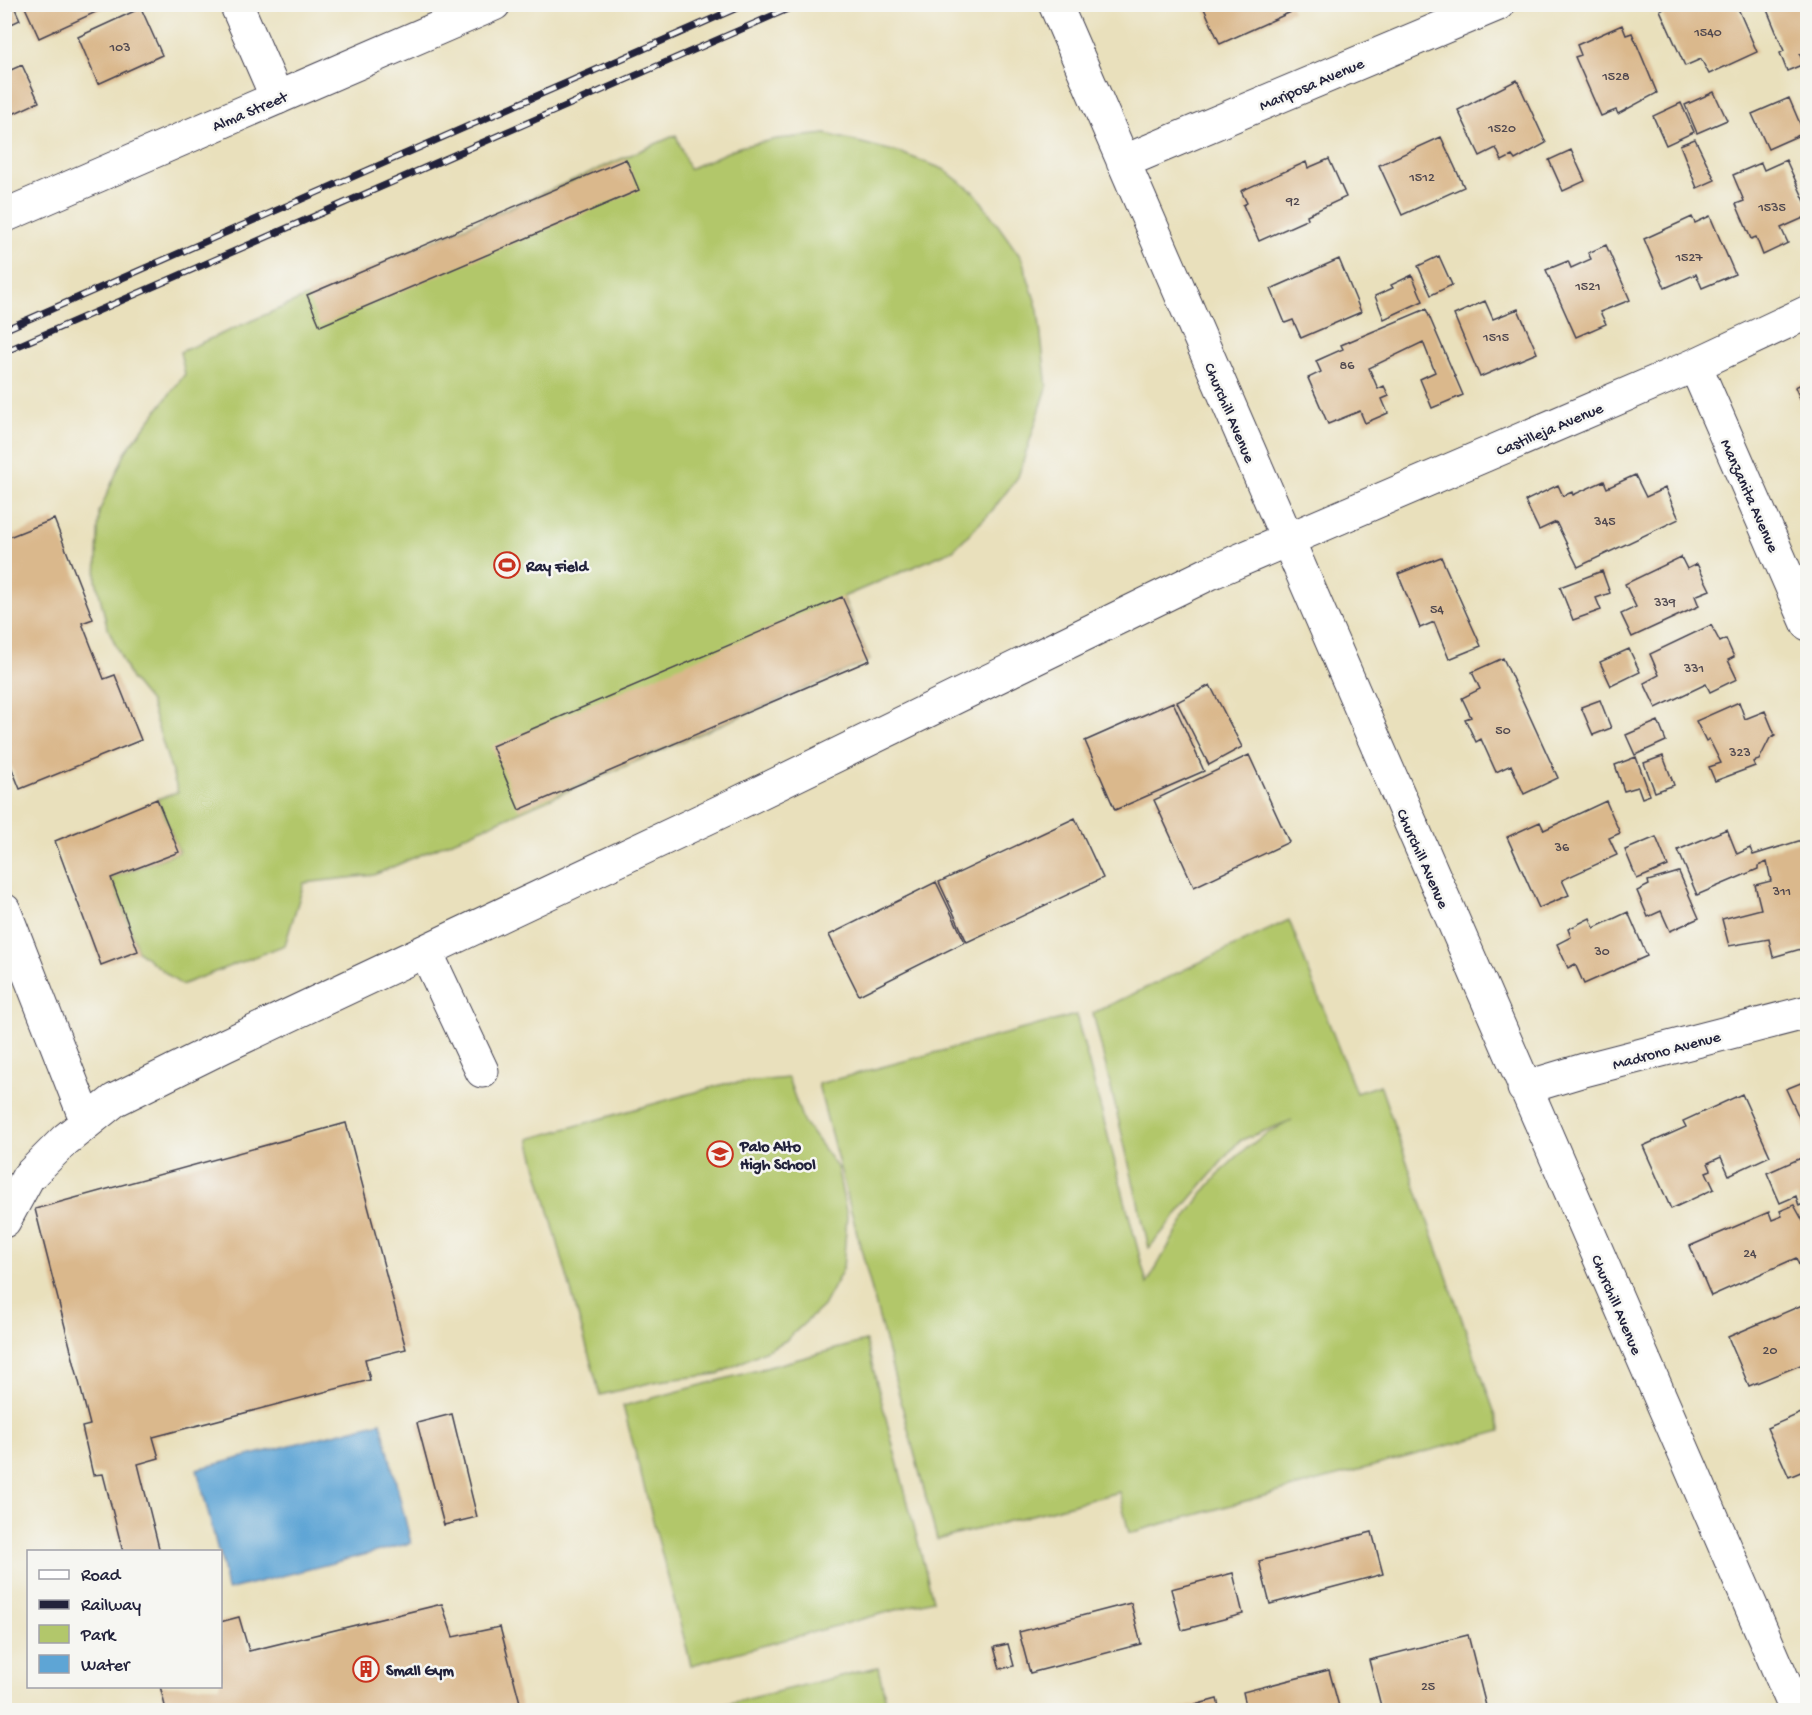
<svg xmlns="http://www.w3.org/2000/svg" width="1812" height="1715" viewBox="0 0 1812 1715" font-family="'Gochi Hand',sans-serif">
	<rect width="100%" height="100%" fill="#f6f6f2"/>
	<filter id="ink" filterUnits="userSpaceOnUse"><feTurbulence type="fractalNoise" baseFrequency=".0167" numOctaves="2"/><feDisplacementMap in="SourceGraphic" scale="12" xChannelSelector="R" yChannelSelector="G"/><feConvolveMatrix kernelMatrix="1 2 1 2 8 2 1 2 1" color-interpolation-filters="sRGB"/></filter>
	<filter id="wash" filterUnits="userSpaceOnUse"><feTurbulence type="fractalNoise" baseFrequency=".008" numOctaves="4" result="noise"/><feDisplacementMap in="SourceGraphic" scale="24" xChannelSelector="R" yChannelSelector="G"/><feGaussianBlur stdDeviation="1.35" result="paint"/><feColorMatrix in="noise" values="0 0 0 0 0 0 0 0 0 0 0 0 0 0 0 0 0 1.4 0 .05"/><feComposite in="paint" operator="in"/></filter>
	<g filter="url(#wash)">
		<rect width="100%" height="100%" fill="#e9e0bc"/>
		<path fill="#b2c76b" stroke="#6a7453" stroke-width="1.5" d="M826 134 901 153 943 169 976 194 1022 259 1038 310 1047 388 1018 477 991 512 953 550 843 597 870 660 374 875 304 883 285 945 181 985 138 951 111 878 179 852 157 799 178 792 150 702 131 679 107 626 96 580 99 512 126 451 185 374 180 352 676 135 689 169 739 147 777 139Z
			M1289 920 1356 1093 1380 1085 1501 1431 1129 1533 1119 1492 937 1540 818 1084 1076 1015 1147 1284C1179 1227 1204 1178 1260 1138 1270 1131 1282 1126 1292 1120L1239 1141 1149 1248 1093 1013Z
			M788 1078 803 1121 837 1167 847 1216 843 1269 823 1306 785 1341 718 1374 658 1381 600 1395 529 1139 724 1084Z
			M866 1341 933 1600 691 1665 623 1406Z
			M878 1667 888 1710H702Z"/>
		<path fill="#5ea5d5" stroke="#406488" stroke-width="1.5" d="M381 1422 411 1543 227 1590 220 1552 218 1551 197 1469Z"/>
		<g id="blocks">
			<path fill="#dab88c" d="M5 4H13L20 20 5 27Z
				M1202 4H1290L1293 11 1220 44Z
				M1671 4H1736L1757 52 1709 74 1701 59 1685 66 1660 10Z
				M24 5H106L107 7 39 38Z
				M1765 5H1808V52L1800 55 1804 64 1787 71 1780 53 1784 51Z
				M141 8 162 55 98 84 78 37Z
				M1622 25 1626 35 1632 33 1657 93 1618 114 1616 110 1601 116 1575 57 1581 55 1577 45Z
				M22 65 39 102 4 118V73Z
				M1517 80 1546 143 1515 160 1512 156 1502 161 1496 148 1480 156 1458 110Z
				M1714 92 1727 120 1697 133 1685 105Z
				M1789 98 1804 133 1768 149 1752 114Z
				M1681 103 1694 132 1666 145 1653 116Z
				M1441 137 1464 187 1402 215 1379 165Z
				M1695 139 1715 180 1697 188 1680 145Z
				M1571 150 1585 181 1563 191 1549 160Z
				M626 159 639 190 320 326 307 295Z
				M1329 159 1346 197 1307 215 1308 219 1259 241 1243 205 1247 203 1241 191 1306 162 1308 168Z
				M1786 160 1808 208V216L1781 228 1788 243 1763 255 1756 237 1751 239 1736 204 1744 201 1733 175 1761 163 1764 170Z
				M1710 216 1735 274 1702 288 1696 274 1665 288 1644 239 1692 217 1695 223Z
				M1606 245 1630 300 1600 312 1606 324 1576 337 1546 270 1568 261 1571 268 1591 259 1588 253Z
				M1439 256 1452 285 1431 295 1418 266Z
				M1339 259 1361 312 1301 338 1293 320 1285 323 1271 289Z
				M1412 275 1423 301 1384 319 1375 296 1393 288 1391 285Z
				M1485 301 1493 319 1518 309 1537 353 1480 377 1454 315Z
				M1426 309 1463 395 1432 408 1420 379 1435 372 1423 342 1369 368 1378 389 1384 386 1389 396 1382 399 1388 413 1365 423 1360 411 1328 424 1308 378 1321 372 1316 361 1343 349 1341 345Z
				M1808 381V417L1795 387Z
				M1635 475 1646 497 1665 488 1679 519 1578 567 1556 522 1539 530 1525 501 1558 485 1563 496 1572 492 1573 495 1604 481 1607 488Z
				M54 519 93 619 82 623 104 679 115 675 141 740 20 789 4 749V539Z
				M1441 557 1481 646 1449 659 1434 622 1420 628 1398 574Z
				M1681 557 1687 569 1697 564 1710 590 1695 596 1699 606 1632 637 1621 614 1636 607 1625 584Z
				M1602 571 1610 593 1596 598 1601 610 1573 620 1560 587Z
				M842 597 870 660 519 810 492 746Z
				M1711 625 1720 642 1726 639 1734 657 1728 660 1737 679 1710 692 1706 684 1656 708 1644 683 1659 675 1650 654Z
				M1629 649 1640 672 1611 686 1600 662Z
				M1503 658 1558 778 1524 794 1511 765 1496 772 1481 739 1476 742 1465 719 1471 717 1462 698 1480 689 1472 672Z
				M1210 685 1242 747 1209 765 1177 702Z
				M1600 700 1611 728 1593 735 1581 707Z
				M1173 702 1204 771 1115 810 1085 741Z
				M1739 702 1745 719 1765 711 1775 735 1770 738 1759 760 1753 762 1755 766 1715 781 1709 767 1721 763 1709 739 1706 741 1696 721Z
				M1658 721 1666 741 1635 755 1626 735Z
				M1249 755 1289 842 1194 887 1154 800Z
				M1663 756 1674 785 1655 792 1644 763Z
				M1636 757 1650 795 1642 798 1638 787 1624 791 1615 765Z
				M157 799 179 852 111 878 138 951 101 965 55 841Z
				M1606 801 1620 833 1609 838 1617 855 1562 880 1569 895 1539 908 1507 837 1540 822 1544 830Z
				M1075 818 1103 878 967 942 939 882Z
				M1727 829 1737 854 1750 848 1753 855 1802 840 1808 860V947L1773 957 1769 939 1729 946 1722 919 1761 909 1755 885 1771 881 1767 862 1758 866V869L1697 895 1678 850Z
				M1656 837 1668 866 1637 879 1625 850Z
				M1679 872 1699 918 1670 931 1661 911 1648 917 1637 891 1649 885 1648 881Z
				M936 882 965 942 859 995 829 935Z
				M1628 912 1647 956 1584 984 1575 964 1568 968 1557 944 1571 937 1568 929 1590 918 1594 928Z
				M1808 1080V1137L1786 1089Z
				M1742 1094 1770 1156 1729 1175 1721 1157 1708 1163 1711 1170 1706 1172 1714 1189 1671 1209 1643 1146 1686 1127 1683 1121Z
				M346 1123 406 1349 365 1359 370 1380 153 1437 159 1458 138 1464 160 1552H123L103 1474 93 1475 82 1427 90 1425 35 1209Z
				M1801 1158 1808 1173V1202L1799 1206 1796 1196 1780 1203 1767 1173Z
				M1794 1205 1808 1230V1261L1799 1265 1796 1258 1711 1296 1690 1246 1769 1212 1772 1220 1782 1216 1780 1211Z
				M1807 1303 1808 1362 1749 1386 1728 1337Z
				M1808 1410V1469L1789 1477 1767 1428Z
				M452 1414 477 1517 444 1525 417 1423Z
				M1372 1532 1383 1574 1270 1604 1259 1561Z
				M1233 1573 1243 1614 1182 1630 1171 1589Z
				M1131 1603 1141 1644 1030 1673 1019 1632Z
				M442 1604 453 1637 500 1627 522 1710H166L160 1686H220V1622L239 1617 249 1651Z
				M1468 1635 1487 1710H1382L1369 1660Z
				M1008 1644 1014 1666 1000 1669 994 1647Z
				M1329 1670 1340 1710H1247L1243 1692Z
				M4 1694H5L10 1710H4Z
				M1217 1699 1220 1710H1176Z"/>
		</g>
	</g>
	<g filter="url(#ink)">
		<use href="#blocks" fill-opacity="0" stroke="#403e4e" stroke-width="1.5"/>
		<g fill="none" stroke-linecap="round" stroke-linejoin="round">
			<g stroke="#403e4e" stroke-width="35">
				<path id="minor" d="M236 4 277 98
					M1055 4 1796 1710
					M1123 162 1498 4
					M1695 365 1808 624
					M4 910 87 1122
					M426 952 482 1071
					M1524 1088 1584 1070 1808 1012
					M4 1221 28 1177 65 1140 115 1100 224 1046 726 809 1210 573 1695 365 1808 312"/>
			</g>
			<g stroke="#403e4e" stroke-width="35">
				<path id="major" d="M4 216 494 4"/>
			</g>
			<use href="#minor" stroke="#fff" stroke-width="33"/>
			<use href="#major" stroke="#fff" stroke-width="33"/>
			<g stroke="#22223b" stroke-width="7">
				<path id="rail" d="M4 330 746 4
					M4 352 799 4"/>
			</g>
			<use href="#rail" stroke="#f6f6f2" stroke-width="4.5" stroke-dasharray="14" stroke-linecap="butt"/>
		</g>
	</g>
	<defs>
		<g id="stadium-ring" transform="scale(1.35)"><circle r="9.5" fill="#f6f6f2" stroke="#c8321e" stroke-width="1.5"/><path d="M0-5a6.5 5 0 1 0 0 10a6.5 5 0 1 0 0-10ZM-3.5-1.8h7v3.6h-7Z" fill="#c8321e"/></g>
		<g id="school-ring" transform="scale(1.35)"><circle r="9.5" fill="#f6f6f2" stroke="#c8321e" stroke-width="1.5"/><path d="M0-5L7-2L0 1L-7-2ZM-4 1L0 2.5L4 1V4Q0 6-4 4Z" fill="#c8321e"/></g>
		<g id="building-ring" transform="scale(1.35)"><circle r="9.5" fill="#f6f6f2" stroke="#c8321e" stroke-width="1.5"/><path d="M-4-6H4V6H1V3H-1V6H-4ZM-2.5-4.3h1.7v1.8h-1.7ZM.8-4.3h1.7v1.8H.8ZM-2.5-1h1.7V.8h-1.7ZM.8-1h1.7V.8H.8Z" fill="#c8321e"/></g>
	</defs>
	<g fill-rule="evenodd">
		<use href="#stadium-ring" x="507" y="565"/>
		<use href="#school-ring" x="720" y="1154"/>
		<use href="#building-ring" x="366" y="1669"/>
	</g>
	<g text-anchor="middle" stroke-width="5" stroke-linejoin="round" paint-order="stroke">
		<g font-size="14" fill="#50484f">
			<text x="1708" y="36">1540</text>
			<text x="120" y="51">103</text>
			<text x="1616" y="80">1528</text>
			<text x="1502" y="132">1520</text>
			<text x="1422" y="181">1512</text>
			<text x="1293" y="205">92</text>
			<text x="1772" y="211">1535</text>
			<text x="1689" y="261">1527</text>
			<text x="1588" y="290">1521</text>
			<text x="1496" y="341">1515</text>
			<text x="1347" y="369">86</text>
			<text x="1605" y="525">345</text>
			<text x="1665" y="606">339</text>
			<text x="1437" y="613">54</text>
			<text x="1694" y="672">331</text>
			<text x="1503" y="734">50</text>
			<text x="1740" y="756">323</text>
			<text x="1562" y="851">36</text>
			<text x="1782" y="895">311</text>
			<text x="1602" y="955">30</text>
			<text x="1750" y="1257">24</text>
			<text x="1770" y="1354">20</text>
			<text x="1428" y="1690">25</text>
		</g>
		<g font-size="16" fill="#22223b" stroke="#f6f6f2">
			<text transform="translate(1311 83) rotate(-23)" y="6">Mariposa Avenue</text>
			<text transform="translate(249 110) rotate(-23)" y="6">Alma Street</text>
			<text transform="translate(1231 412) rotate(67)" y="6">Churchill Avenue</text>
			<text transform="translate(1549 428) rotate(-23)" y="6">Castilleja Avenue</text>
			<text transform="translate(1751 495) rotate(66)" y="6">Manzanita Avenue</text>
			<text transform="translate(1424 858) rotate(66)" y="6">Churchill Avenue</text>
			<text transform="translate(1666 1049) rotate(-15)" y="6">Madrono Avenue</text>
			<text transform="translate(1618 1304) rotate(67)" y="6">Churchill Avenue</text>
		</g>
		<g font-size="16" font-weight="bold" fill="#22223b" stroke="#f6f6f2" text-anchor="start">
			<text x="526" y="571">Ray Field</text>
			<text x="740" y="1151">Palo Alto<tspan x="740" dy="18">High School</tspan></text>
			<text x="386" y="1675">Small Gym</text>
		</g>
	</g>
	<rect width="1812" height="1715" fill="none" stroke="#f6f6f2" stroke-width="24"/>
	<rect x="27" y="1550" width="195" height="138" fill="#f6f6f2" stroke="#a1a1a9" stroke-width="1.5"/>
	<rect x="39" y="1570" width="30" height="9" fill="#ffffff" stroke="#a1a1a9" stroke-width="1.5"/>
	<text x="81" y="1580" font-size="18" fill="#22223b">Road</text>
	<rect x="39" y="1600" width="30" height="9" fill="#22223b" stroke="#a1a1a9" stroke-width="1.5"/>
	<text x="81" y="1610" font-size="18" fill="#22223b">Railway</text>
	<rect x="39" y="1625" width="30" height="18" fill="#b2c76b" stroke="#a1a1a9" stroke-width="1.5"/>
	<text x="81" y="1640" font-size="18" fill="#22223b">Park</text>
	<rect x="39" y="1655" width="30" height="18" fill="#5ea5d5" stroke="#a1a1a9" stroke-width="1.5"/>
	<text x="81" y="1670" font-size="18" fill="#22223b">Water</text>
</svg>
